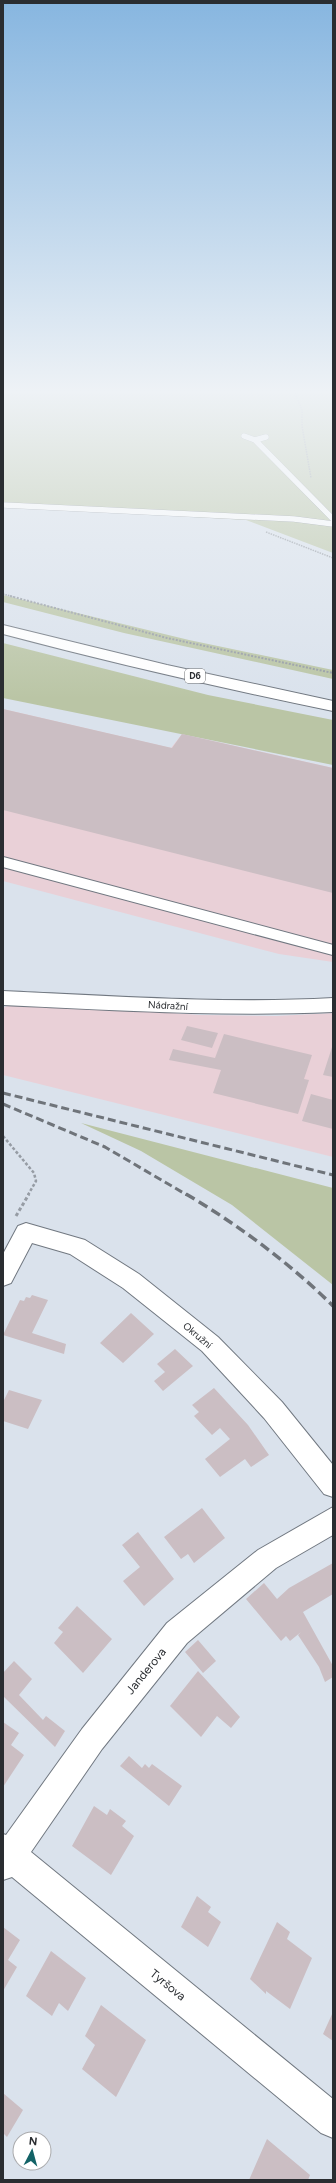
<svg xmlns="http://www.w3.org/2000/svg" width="336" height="2183" viewBox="0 0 336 2183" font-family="Figtree,sans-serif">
	<rect width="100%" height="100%" fill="#dae2ec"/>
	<path fill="#e9d0d7" d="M3 709 171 748 182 734 333 768V962L279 954 3 881Z
		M15 1002 200 1015 276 1016 333 1013V1157L3 1075V1008Z"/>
	<path fill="#bac5a5" d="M3 393H333V522L3 503Z
		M159 515 298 520 333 526V553L246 520Z
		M3 595 189 640 333 670V679L124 633 3 602Z
		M3 643 208 695 333 720V765L3 698Z
		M81 1123 333 1188V1285L232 1205 141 1151Z"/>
	<path fill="#cbbec3" d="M3 709 172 748 182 734 333 768V893L3 810Z
		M187 1026 218 1033 212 1048 181 1040Z
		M224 1034 312 1055 304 1079 309 1080 298 1114 213 1093 221 1070 169 1060 173 1049 215 1058Z
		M333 1044V1077L323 1075Z
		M311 1094 333 1100V1129L302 1121Z
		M32 1295 48 1300 32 1333 66 1344 64 1354 3 1335 20 1300 24 1301 26 1297 30 1298Z
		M131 1313 154 1334 123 1363 100 1343Z
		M175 1349 193 1366 163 1391 154 1381 165 1372 157 1364Z
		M214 1388 248 1425 269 1455 251 1467 245 1459 220 1477 205 1459 230 1439 220 1428 212 1435 194 1416 199 1412 192 1405Z
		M9 1390 42 1400 28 1429 3 1421V1402Z
		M202 1508 225 1538 194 1563 188 1554 181 1559 164 1537Z
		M138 1532 174 1579 144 1606 123 1581 140 1567 122 1545Z
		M333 1563V1594L303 1612 333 1666V1677L325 1682 319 1667 298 1635 301 1632 290 1641 286 1636 281 1641 246 1599 264 1583 277 1599 289 1588Z
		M77 1606 112 1639 83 1673 54 1643 63 1632 58 1628Z
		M198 1640 216 1661 203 1673 185 1652Z
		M14 1661 32 1679 19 1695 43 1720 46 1716 65 1731 55 1747 3 1696V1673Z
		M198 1671 240 1717 231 1728 217 1716 201 1737 170 1706Z
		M3 1722 19 1733 11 1745 24 1755 3 1787Z
		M129 1756 142 1768 145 1764 149 1768 152 1764 182 1786 169 1806 120 1766Z
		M94 1806 107 1815 110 1809 126 1821 122 1826 134 1836 111 1875 72 1846Z
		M197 1896 211 1907 208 1912 221 1922 208 1947 181 1927Z
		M277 1922 290 1932 287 1939 312 1958 290 2009 266 1991V1994L250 1979Z
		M3 1927 20 1940 8 1960 17 1967 3 1991Z
		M51 1951 86 1978 68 2011 59 2003 52 2016 26 1996Z
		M101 2005 146 2040 116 2097 82 2069 95 2045 85 2036Z
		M333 2012V2041L323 2034Z
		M3 2093 23 2110 7 2137 3 2133Z
		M267 2139 310 2175 308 2180H249Z"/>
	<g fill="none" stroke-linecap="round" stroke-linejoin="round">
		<g stroke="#717881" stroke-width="6">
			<path id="service-far1" d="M244 436 255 440 333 519
				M255 440 266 437
				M3 505 294 519 333 524"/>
		</g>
		<g stroke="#717881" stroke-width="12">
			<path id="service" d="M3 862 333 950"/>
		</g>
		<g stroke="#717881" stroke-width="2">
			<path id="minor" d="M3 991C113 996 223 1004 333 998V1012C223 1017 113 1010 3 1005Z
				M26 1223 85 1240 139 1274 218 1337 282 1402 333 1465V1497L324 1494 264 1418 202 1351 123 1288 70 1254 32 1243 11 1283 3 1286V1254L18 1226Z
				M333 1507V1535L276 1568 187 1643 102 1749 31 1852 333 2099V2138L321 2133 12 1877 3 1880V1834L6 1835 82 1729 167 1623 258 1550Z"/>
		</g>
		<g stroke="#717881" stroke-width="2">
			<path id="motorway" d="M3 625 167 665 333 701V711C222 688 112 663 3 634Z"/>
		</g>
		<path stroke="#969ca4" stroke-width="1.5" stroke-dasharray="1.5 1" stroke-linecap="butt" d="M295 393 302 410V426L311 478
			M266 532 333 558
			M3 594 14 597"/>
		<path stroke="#969ca4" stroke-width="2" stroke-dasharray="2 1.5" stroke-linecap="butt" d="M10 596 167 638 333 673"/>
		<path stroke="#969ca4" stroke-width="2.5" stroke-dasharray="3 2" stroke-linecap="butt" d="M3 1136 34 1173 36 1181 28 1195"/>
		<path stroke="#969ca4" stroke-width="3" stroke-dasharray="3.5 2.5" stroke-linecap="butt" d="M16 1216 29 1194"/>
		<use href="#service-far1" stroke="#fff" stroke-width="5.5"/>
		<use href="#service" stroke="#fff" stroke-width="10"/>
		<use href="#minor" fill="#fff" fill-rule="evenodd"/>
		<use href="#motorway" fill="#fff" fill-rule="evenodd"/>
		<path stroke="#6f747a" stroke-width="3" stroke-dasharray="8 4" stroke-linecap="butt" d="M3 1093 333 1175
			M3 1104 105 1147 187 1195"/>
		<path stroke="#6f747a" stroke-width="3.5" stroke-dasharray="10 5" stroke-linecap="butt" d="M186 1194C237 1224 291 1264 333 1306"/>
	</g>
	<linearGradient id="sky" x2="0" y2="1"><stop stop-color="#87b6e0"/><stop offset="0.56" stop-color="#eef2f6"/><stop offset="1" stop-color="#eef2f6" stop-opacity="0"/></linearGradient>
	<rect width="336" height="699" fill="url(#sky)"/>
	<g text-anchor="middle" stroke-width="3.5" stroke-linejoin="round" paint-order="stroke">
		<rect fill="#fff" stroke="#6a6c6f" stroke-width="1" x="185" y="669" width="20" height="14" rx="3"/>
		<g font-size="9" font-weight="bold" fill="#2a2d31">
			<text x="195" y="679">D6</text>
		</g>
		<g font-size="10" fill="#2a2d31" stroke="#fff">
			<text transform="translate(168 1005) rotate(3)" y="4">Nádražní</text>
			<text transform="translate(198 1335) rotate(40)" y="4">Okružní</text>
		</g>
		<g font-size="12" fill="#2a2d31" stroke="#fff">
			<text transform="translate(146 1671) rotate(-51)" y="4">Janderova</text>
			<text transform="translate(168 1985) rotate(39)" y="4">Tyršova</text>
		</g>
	</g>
	<rect width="336" height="2183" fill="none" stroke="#2a2d31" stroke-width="8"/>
	<g transform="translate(32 2151) rotate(6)"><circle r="19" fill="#ffffff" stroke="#aaabad"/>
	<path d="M0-3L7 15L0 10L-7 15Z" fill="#136367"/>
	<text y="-6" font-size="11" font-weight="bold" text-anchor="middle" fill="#2a2d31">N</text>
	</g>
</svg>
